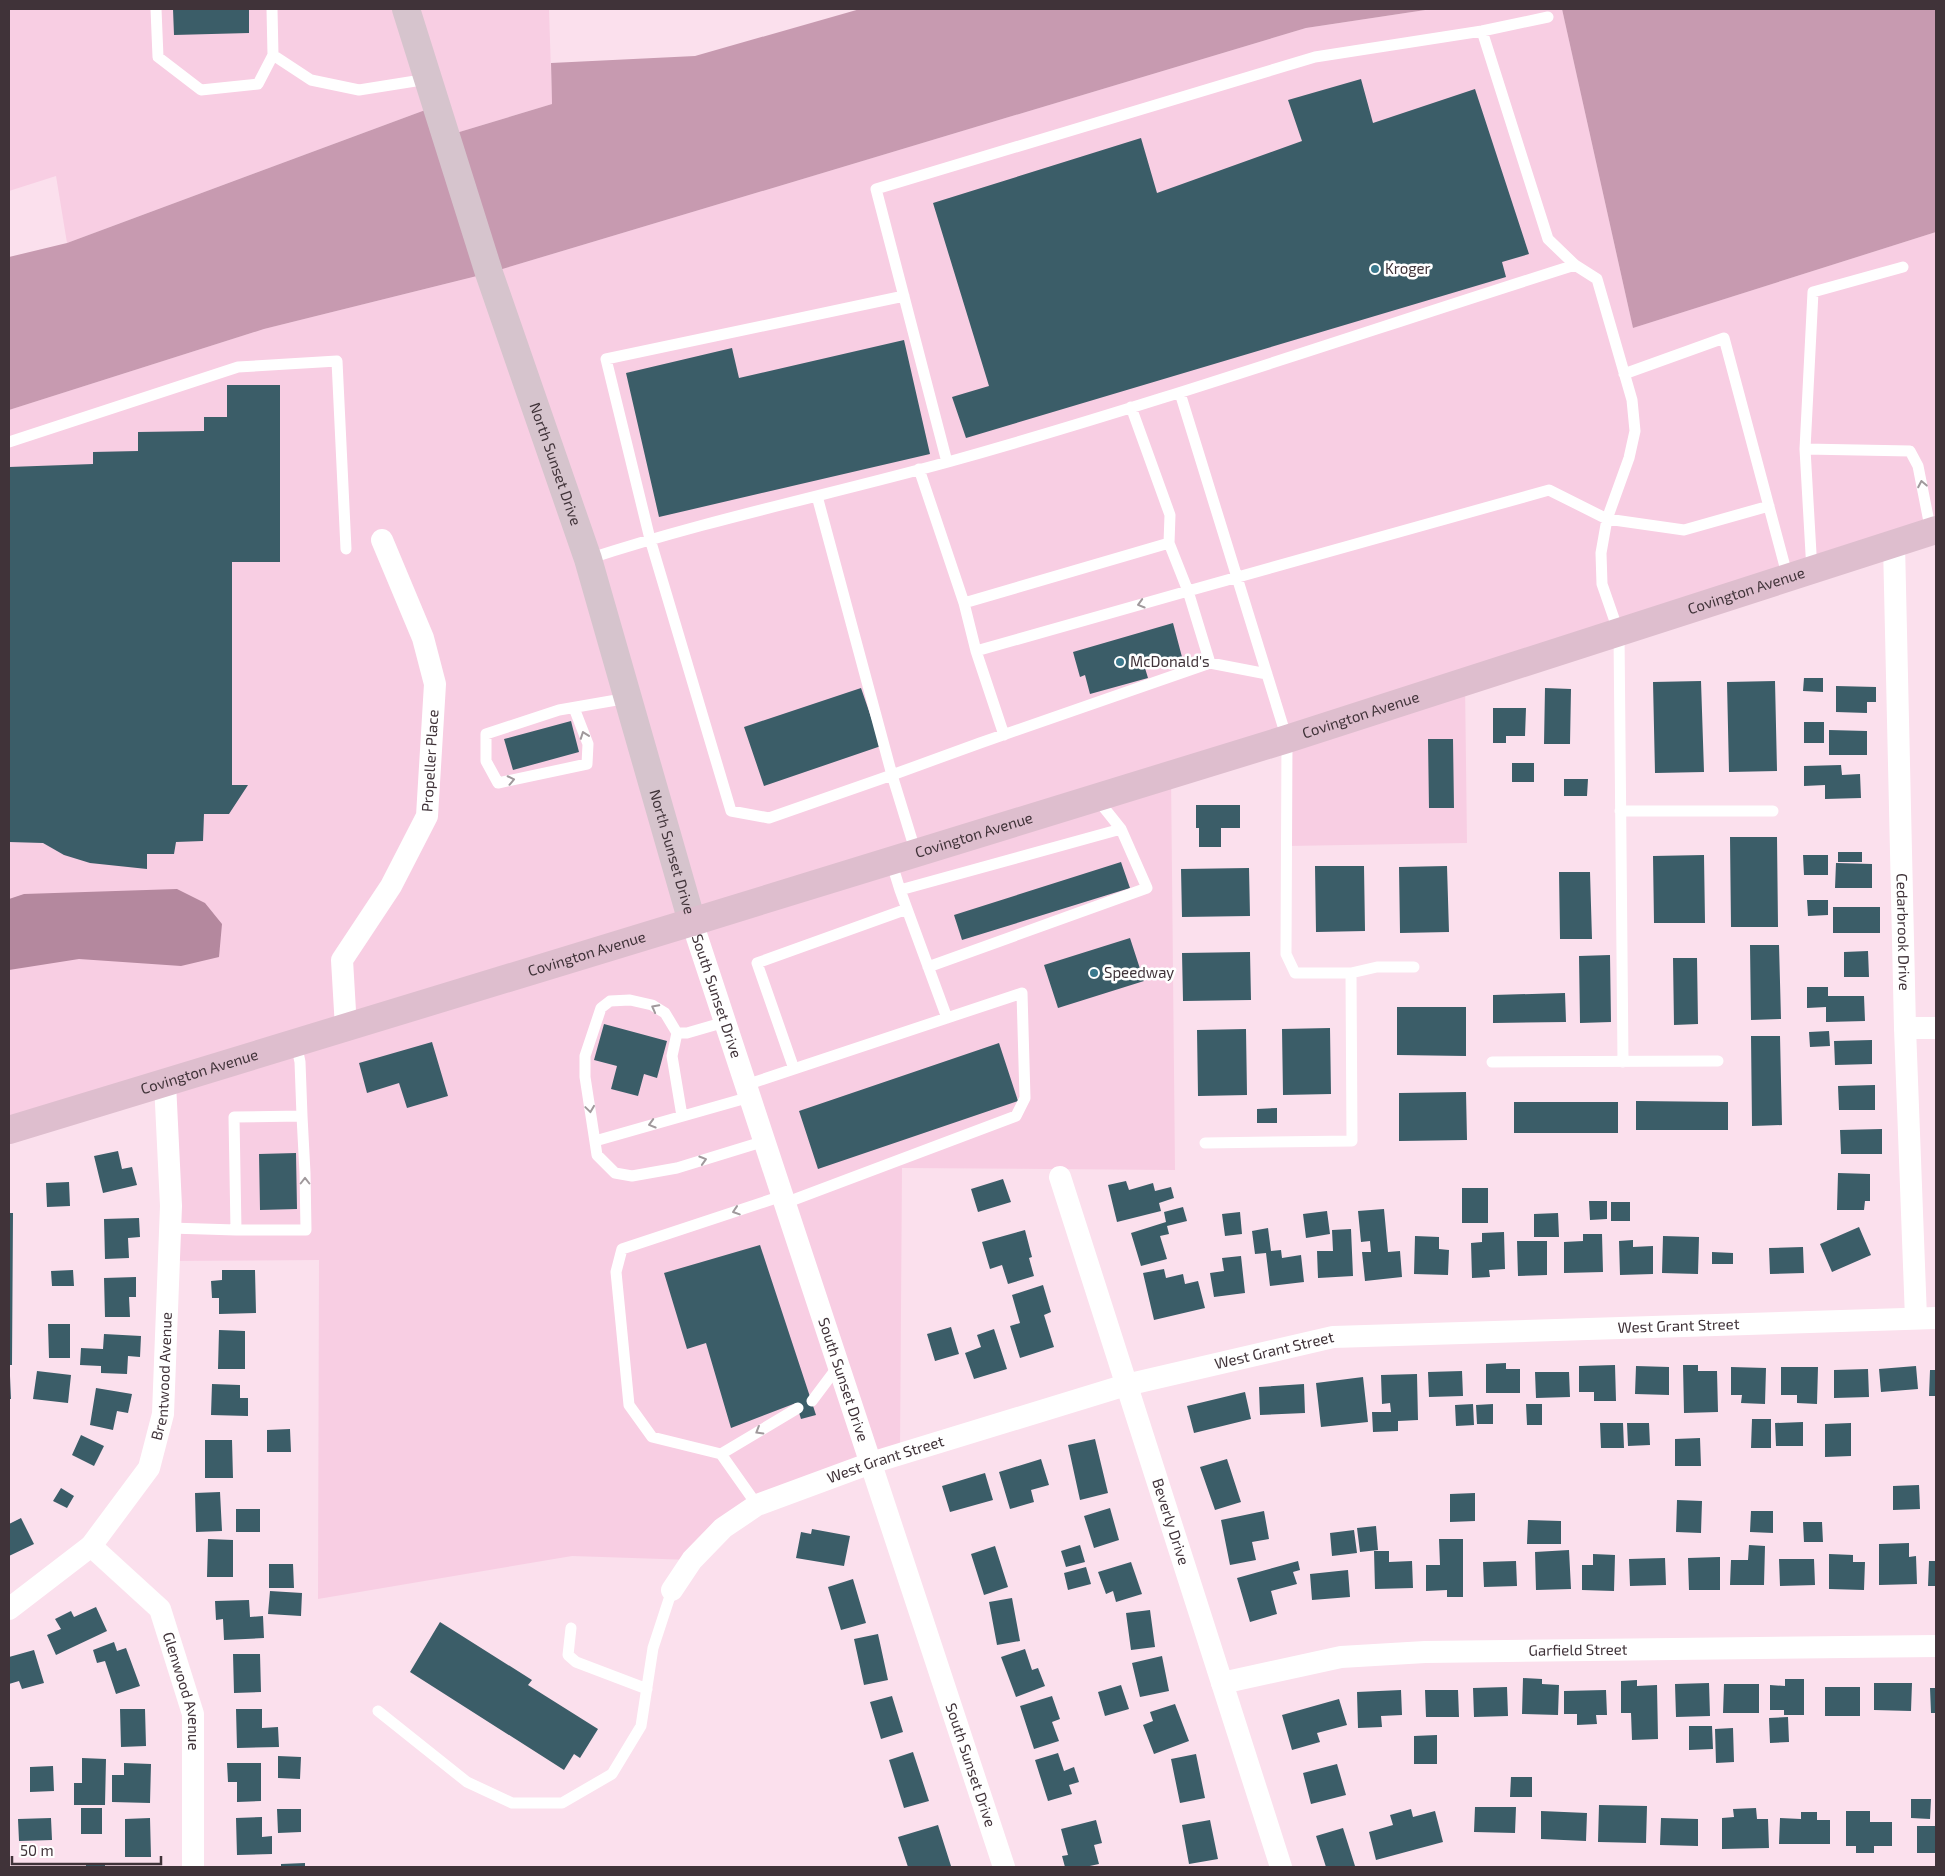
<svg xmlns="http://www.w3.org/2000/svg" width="1945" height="1876" viewBox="0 0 1945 1876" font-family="'Exo 2',sans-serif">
	<rect width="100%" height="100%" fill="#fbe0ed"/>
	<path fill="#f8cee3" d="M9 9H549L552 104 446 136 436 106 67 243 56 176 9 191Z
		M1432 9H1562L1633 328 1936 232V530L1465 682 1467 843 1287 846V739L1171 774 1175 1170 902 1168 900 1454 757 1505 692 1560 572 1556 318 1599 319 1260 169 1261 165 1083 9 1130V410L264 329 489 273 1306 28Z"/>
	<path fill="#c79ab0" d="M860 9H1432L1306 28 489 273 264 329 9 410V257L67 243 436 106 446 136 552 104 551 63 695 56Z
		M1562 9H1936V232L1633 328Z"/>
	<path fill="#b4889e" d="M177 889 205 903 222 924 219 957 181 966 79 959 9 970V899L24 894Z"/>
	<path fill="#3b5d68" d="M173 9H249V33L174 35Z
		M1361 79 1373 123 1475 89 1529 254 1502 262 1506 277 966 438 952 397 989 386 933 203 1141 138 1157 193 1302 141 1288 100Z
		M904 340 930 454 659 517 626 373 732 348 739 378Z
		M227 385H280V562H232V785H248L229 814H204L203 841 176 842 174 854H147V869L90 863 64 855 43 843 9 842V467L93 464V452L138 451V432L204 431V417H227Z
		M1173 623 1182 657 1145 668 1148 678 1090 694 1085 675 1080 677 1073 652Z
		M1804 678H1823V692L1803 691Z
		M1701 681 1704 772 1655 773 1653 682Z
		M1775 681 1777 771 1729 772 1727 682Z
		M1836 686 1876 687V702H1867V713L1836 712Z
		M861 688 881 746 764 786 744 727Z
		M1545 688 1571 689 1570 744H1544Z
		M1493 708H1526L1525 736H1506V743H1493Z
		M571 721 579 752 513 770 504 739Z
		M1804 722H1824V743H1804Z
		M1829 730 1867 731V755H1829Z
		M1428 739H1453L1454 808H1429Z
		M1512 763H1534V782H1512Z
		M1841 765 1842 775 1860 774 1861 798 1825 799V785L1804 786V766Z
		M1564 779H1588L1587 796H1564Z
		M1196 805H1240V828H1221V847H1199V828H1196Z
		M1730 837H1777L1778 927H1731Z
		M1838 852H1862V862H1838Z
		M1704 855 1705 923H1654L1653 856Z
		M1803 855H1828V875H1804Z
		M1121 862 1130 888 962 940 954 915Z
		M1836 863 1872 864V888H1835Z
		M1315 866H1364L1365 931 1316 932Z
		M1447 866 1449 932 1400 933 1399 867Z
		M1249 868 1250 916 1182 917 1181 869Z
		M1559 872H1590L1592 939H1560Z
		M1807 900H1828V915L1808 916Z
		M1833 907H1880V933H1833Z
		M1130 938 1144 981 1058 1008 1044 965Z
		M1750 945H1779L1781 1019 1751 1020Z
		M1868 951 1869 977H1844V952Z
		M1250 952 1251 1000 1183 1001 1182 953Z
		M1610 955 1611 1022 1580 1023 1579 956Z
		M1673 958H1697L1698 1024 1674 1025Z
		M1807 987H1828V996H1864L1865 1021 1826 1022V1007L1807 1008Z
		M1565 993 1566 1022 1493 1023V995Z
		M1397 1007H1466V1056L1397 1055Z
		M604 1024 667 1041 657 1078 644 1074 638 1096 611 1089 617 1066 594 1060Z
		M1330 1028 1331 1094 1283 1095 1282 1029Z
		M1246 1029 1247 1095 1198 1096 1197 1030Z
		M1829 1031 1830 1046 1810 1047 1809 1032Z
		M1751 1036H1780L1782 1125 1752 1126Z
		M1872 1040V1064L1835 1065 1834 1041Z
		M432 1042 448 1096 407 1108 399 1083 367 1093 359 1063Z
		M999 1043 1018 1101 818 1169 799 1111Z
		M1875 1085V1110H1839L1838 1086Z
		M1466 1092 1467 1140 1399 1141V1093Z
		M1636 1101 1728 1102V1130H1636Z
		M1514 1102H1618V1133H1514Z
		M1277 1108V1123H1257V1109Z
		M1882 1129V1154H1841L1840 1130Z
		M118 1151 122 1169 132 1167 137 1185 103 1193 94 1156Z
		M296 1153 297 1209 260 1210 259 1154Z
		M1838 1173 1870 1174V1201H1865L1864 1210H1837Z
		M1003 1179 1011 1202 978 1212 971 1189Z
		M1126 1181 1129 1190 1153 1183 1155 1191 1171 1187 1174 1198 1159 1203 1161 1211 1117 1222 1108 1185Z
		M69 1182 70 1206 47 1207 46 1183Z
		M1462 1188H1488V1223H1462Z
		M1589 1201H1607V1219L1590 1220Z
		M1611 1202H1630V1221H1611Z
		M1183 1207 1187 1221 1167 1226 1169 1234 1160 1236 1167 1259 1141 1266 1131 1233 1166 1222 1164 1212Z
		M1384 1209 1388 1252 1400 1251 1402 1277 1365 1281 1362 1252H1371L1370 1241 1361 1242 1358 1211Z
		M1327 1211 1330 1234 1306 1238 1303 1214Z
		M1240 1212 1242 1234 1225 1236 1222 1214Z
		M9 1213H13L12 1365H9Z
		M1558 1213 1559 1237H1534V1214Z
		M139 1218 140 1237 128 1238 129 1258 105 1259 104 1219Z
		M1859 1227 1871 1255 1832 1272 1820 1244Z
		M1268 1228 1271 1251 1281 1250 1282 1258 1301 1255 1304 1282 1270 1286 1266 1253 1255 1254 1252 1231Z
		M1351 1229 1353 1276 1318 1278 1317 1251H1333L1332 1230Z
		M1025 1230 1032 1257 1029 1258 1034 1276 1008 1284 1002 1265 990 1269 982 1242Z
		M1504 1232 1505 1269 1489 1270 1490 1277 1472 1278 1471 1243 1482 1242V1233Z
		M1583 1234H1602L1603 1272 1564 1273V1242L1583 1241Z
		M1415 1236 1439 1237V1249L1449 1250 1448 1275 1414 1274Z
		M1663 1236 1699 1237 1698 1274 1662 1273Z
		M1633 1240V1247L1653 1246V1274L1620 1275 1619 1241Z
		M1517 1241H1547V1275L1518 1276Z
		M760 1245 816 1415 801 1419 796 1403 731 1428 706 1343 687 1349 664 1273Z
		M1803 1247 1804 1273 1770 1274 1769 1248Z
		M1712 1252 1733 1253V1264H1712Z
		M1241 1256 1245 1293 1214 1297 1210 1273 1224 1271 1222 1258Z
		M1164 1269 1166 1278 1183 1274 1185 1284 1198 1281 1205 1308 1154 1320 1143 1273Z
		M73 1270 74 1286H52L51 1271Z
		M222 1270H255L256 1313 219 1314V1298H212L211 1281 222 1280Z
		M136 1277V1297H129L130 1317H105L104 1278Z
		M1043 1285 1051 1312 1044 1315 1054 1347 1020 1358 1010 1326 1020 1323 1012 1295Z
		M48 1324H70V1358H49Z
		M951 1327 959 1354 935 1361 927 1334Z
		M994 1329 1007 1369 974 1379 965 1353 981 1347 977 1335Z
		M219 1330 245 1331V1369H218Z
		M104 1334 141 1336 140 1357 128 1356 127 1374 101 1373V1366L80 1365 81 1348 103 1349Z
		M1506 1363V1369H1520V1393H1486V1364Z
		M1615 1365 1616 1401H1594V1392H1579V1366Z
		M1683 1365H1698V1371H1717L1718 1412 1684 1413Z
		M1636 1366 1669 1367V1395L1635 1394Z
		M1916 1366 1918 1389 1881 1392 1879 1369Z
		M1731 1367 1766 1368 1765 1404 1741 1403 1742 1395H1731Z
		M1781 1367H1818L1817 1404 1797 1403V1395H1781Z
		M1868 1369 1869 1397 1834 1398V1370Z
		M1930 1370H1936V1396H1929Z
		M37 1371 71 1375 68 1403 33 1399Z
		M1462 1371 1463 1396 1429 1397 1428 1372Z
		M1535 1372H1569L1570 1397 1536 1398Z
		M1417 1374 1418 1420 1398 1421V1431L1373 1432 1372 1412H1391L1390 1403 1382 1404 1381 1375Z
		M9 1376H10L11 1399H9Z
		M1363 1377 1368 1422 1321 1427 1316 1383Z
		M212 1384 240 1385V1398H248V1416L211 1415Z
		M1304 1384 1305 1413 1260 1415 1259 1387Z
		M96 1388 132 1394 128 1413 117 1411 113 1430 90 1425Z
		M1245 1392 1251 1419 1194 1433 1187 1406Z
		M1473 1404 1474 1425 1456 1426 1455 1405Z
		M1493 1404V1424H1477L1476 1405Z
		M1526 1404H1542V1425H1527Z
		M1752 1419H1771V1448H1751Z
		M1803 1422V1446H1776L1775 1423Z
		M1600 1423H1623L1624 1448H1601Z
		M1627 1423H1649L1650 1445 1628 1446Z
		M1851 1423V1456L1825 1457V1424Z
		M290 1429 291 1452H267V1430Z
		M81 1435 104 1446 94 1466 72 1455Z
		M1700 1438 1701 1466H1675V1439Z
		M1095 1439 1108 1493 1080 1500 1068 1445Z
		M205 1440H232L233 1478H205Z
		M1041 1459 1049 1485 1031 1490 1034 1502 1010 1509 999 1472Z
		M1227 1459 1241 1502 1215 1510 1200 1467Z
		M985 1473 993 1500 950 1512 942 1486Z
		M1919 1485 1920 1509 1893 1510V1486Z
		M61 1488 74 1496 67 1508 53 1501Z
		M220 1492 222 1531 196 1532 195 1493Z
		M1475 1493V1521L1450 1522V1494Z
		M1677 1500 1702 1501 1701 1533 1676 1532Z
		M1110 1508 1119 1540 1094 1548 1084 1516Z
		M236 1509H260V1532H236Z
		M1264 1511 1269 1539 1252 1542 1256 1560 1230 1565 1221 1520Z
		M1751 1511H1773V1533L1750 1532Z
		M21 1518 34 1544 9 1556V1524Z
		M1528 1520 1561 1521V1544H1527Z
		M1803 1522H1822L1823 1542H1804Z
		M1376 1526 1378 1550 1360 1552 1357 1528Z
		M812 1529 850 1536 844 1566 796 1558 801 1532 811 1534Z
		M1354 1530 1357 1553 1332 1556 1330 1533Z
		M208 1539 233 1540V1577H207Z
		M1439 1539H1463V1597H1447V1590L1426 1591V1565H1440Z
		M1909 1543V1557L1916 1556 1917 1584 1879 1585V1544Z
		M1080 1545 1085 1562 1066 1567 1061 1551Z
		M1749 1545 1765 1546 1764 1585H1730L1731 1560H1748Z
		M995 1546 1008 1587 984 1595 971 1554Z
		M1569 1550 1571 1589 1536 1590 1535 1552Z
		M1374 1551H1389V1562L1412 1561 1413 1588 1375 1589Z
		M1593 1554 1615 1555 1614 1591 1582 1590V1565H1593Z
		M1829 1554 1853 1555V1562H1865L1864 1590 1829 1589Z
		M1720 1557V1590H1689L1688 1558Z
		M1665 1558 1666 1585 1630 1586 1629 1559Z
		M1779 1559H1814L1815 1585 1780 1586Z
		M1298 1561 1300 1570 1293 1572 1297 1584 1271 1591 1277 1614 1250 1622 1237 1578Z
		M1516 1561 1517 1586 1484 1587 1483 1562Z
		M1929 1561H1936V1586H1928Z
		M1131 1562 1142 1594 1116 1602 1113 1591 1106 1594 1098 1572Z
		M269 1564H293L294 1588H269Z
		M1086 1567 1091 1584 1068 1590 1064 1573Z
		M1348 1570 1350 1597 1312 1600 1310 1574Z
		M853 1579 866 1623 841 1630 828 1587Z
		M270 1591 302 1593 301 1616 268 1614Z
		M1012 1598 1020 1641 997 1645 989 1602Z
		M249 1600 250 1617 263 1616 264 1638 224 1640 223 1619 216 1620 215 1601Z
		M96 1607 107 1631 56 1655 47 1635 61 1629 55 1619 71 1611 74 1617Z
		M1150 1610 1155 1647 1131 1650 1126 1613Z
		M440 1622 532 1680 528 1685 598 1729 580 1758 574 1754 564 1770 410 1672Z
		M878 1634 888 1680 864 1685 854 1639Z
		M114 1642 117 1651 126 1648 140 1686 116 1694 105 1661 97 1663 93 1650Z
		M1025 1649 1032 1670 1038 1668 1045 1686 1016 1697 1001 1657Z
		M34 1650 44 1683 22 1689 19 1681 9 1684V1657Z
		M233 1654H260L261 1692 234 1693Z
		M1162 1656 1169 1691 1140 1697 1132 1663Z
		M1523 1678 1542 1679V1684L1559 1685 1558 1715 1522 1714Z
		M1785 1679H1804V1715H1784V1710H1770V1685L1785 1686Z
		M1637 1680V1686L1657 1685 1658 1739 1632 1740 1631 1713H1621V1681Z
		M1709 1683 1710 1716 1676 1717 1675 1684Z
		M1874 1683H1912L1911 1711 1874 1710Z
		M1724 1684H1759V1713H1723Z
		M1121 1685 1129 1709 1105 1716 1098 1692Z
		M1507 1687 1508 1716 1474 1717 1473 1688Z
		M1825 1687H1860V1716H1825Z
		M1930 1688H1936V1713H1931Z
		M1401 1690 1402 1715 1381 1716 1382 1727 1358 1728 1357 1692Z
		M1425 1690H1458L1459 1717H1426Z
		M1606 1690 1607 1715H1596L1597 1724 1577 1725V1714H1564V1691Z
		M892 1696 903 1732 881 1739 870 1702Z
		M1052 1696 1060 1719 1052 1722 1059 1741 1034 1749 1020 1706Z
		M1339 1699 1347 1725 1317 1733 1320 1742 1292 1750 1282 1715Z
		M1175 1704 1189 1741 1154 1754 1143 1725 1153 1721 1150 1712Z
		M120 1709H145L146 1746 121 1747Z
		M236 1709H262V1728L278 1727 279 1747 237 1748Z
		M1788 1717 1789 1742 1770 1743 1769 1718Z
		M1689 1726H1712L1713 1749 1689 1750Z
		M1733 1728 1734 1762 1716 1763 1715 1729Z
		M1437 1735V1764H1414V1736Z
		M913 1752 929 1801 904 1808 889 1760Z
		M1058 1753 1064 1771 1074 1767 1079 1782 1069 1785 1072 1794 1048 1801 1035 1760Z
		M1196 1754 1205 1798 1180 1803 1171 1759Z
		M278 1756 301 1757 300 1779 278 1778Z
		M82 1758 106 1759 105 1805H74V1783H82Z
		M124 1763 151 1764 150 1803 112 1802V1775H124Z
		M227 1763H261V1801L237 1802V1782H228Z
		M1337 1764 1346 1795 1311 1804 1303 1773Z
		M53 1766 54 1791 30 1792V1767Z
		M1511 1777H1532V1797H1510Z
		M1911 1799H1931L1930 1819 1911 1818Z
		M1599 1805 1647 1806 1646 1843 1598 1842Z
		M1475 1807H1516L1515 1833 1474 1832Z
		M81 1808H102V1834H81Z
		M1756 1808 1757 1819H1768L1769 1848 1722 1849V1818L1734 1817 1733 1809Z
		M277 1809H301V1832L278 1833Z
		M1411 1809 1413 1817 1435 1811 1443 1842 1376 1860 1369 1832 1393 1825 1390 1815Z
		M1541 1811 1587 1813 1586 1841 1541 1839Z
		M1846 1811H1870V1822H1892V1846H1874V1853H1856V1846H1846Z
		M1801 1812H1817V1820H1830V1844H1779L1780 1818 1801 1819Z
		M262 1817V1837L272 1836V1854L237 1855 236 1818Z
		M51 1818 52 1840 19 1841 18 1819Z
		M150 1818 151 1857H125V1819Z
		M1661 1818 1698 1819V1846L1660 1845Z
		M1096 1820 1102 1843 1094 1845 1099 1864 1085 1867H1065L1062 1856 1068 1855 1061 1829Z
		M1210 1820 1218 1859 1189 1864 1182 1825Z
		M938 1825 951 1866 908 1867 898 1837Z
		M1917 1826H1936V1853H1917Z
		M1343 1828 1355 1866 1326 1867 1316 1836Z
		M86 1863 105 1864V1867H86Z
		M305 1863V1867H281V1864Z"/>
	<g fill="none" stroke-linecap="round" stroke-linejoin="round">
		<path stroke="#fff" stroke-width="11" d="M156 9 158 57 201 90 258 84 273 55 272 9
			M1482 31 1548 239 1575 265 1597 279 1632 400 1635 431 1629 458 1607 519 1601 553 1602 584 1619 633 1623 1062
			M273 55 311 80 359 90 428 79
			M904 296 606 359 650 539 731 811 769 818 892 775 916 853
			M1624 374 1724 338 1788 578
			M1180 393 1287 739 1286 954 1295 973H1351L1377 967H1414
			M1131 407 1170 515 1169 543
			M9 442 238 367 337 361 346 549
			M1805 449 1910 451 1918 466 1931 532
			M947 462 876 189 1315 57 1482 31 1548 17
			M919 469 964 603
			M817 496 892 775 980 743 1210 663 1267 674
			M588 559C707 520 828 495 948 462 1159 403 1366 331 1575 265
			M1812 571 1805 449 1813 292 1903 267
			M976 651 1188 591 1169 543 964 603 976 651 1004 735
			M1210 663 1188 591 1549 490 1607 519 1684 530 1769 506
			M574 708 588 744 587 764 498 783 486 761V734L559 710 628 698
			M1620 811H1773
			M891 861 900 890 947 1018
			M900 890 1121 829
			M928 967 1147 888 1121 829 1097 799
			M725 1022 687 1033H677L665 1013 652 1005 630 1000 610 1001 601 1008 585 1056V1077L597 1155 615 1173 632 1176 677 1168 765 1141
			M677 1033 672 1056 682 1116
			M1492 1062 1718 1061
			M794 1069 757 963 907 909
			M746 1085 1022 993 1025 1098 1016 1116 785 1203
			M595 1141 750 1097
			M1205 1143 1352 1141 1351 973
			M170 1228 236 1230 234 1117 302 1116 300 1062 296 1043
			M236 1230H306L305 1173 302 1116
			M812 1401 839 1365
			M721 1454 798 1408
			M757 1505 721 1454 652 1437 629 1405 616 1272 622 1249 782 1196
			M571 1628 568 1655 576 1662 647 1689
			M378 1711 467 1782 512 1803H562L612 1774 641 1726 653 1648 672 1590"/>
		<g stroke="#fff" stroke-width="22">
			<path id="s1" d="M1894 544 1905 1028 1916 1318"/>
			<path id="s2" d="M692 922 1004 1867"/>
			<path id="s3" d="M346 1028 342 960 391 886 427 816 435 684 423 638 382 540"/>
			<path d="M1905 1028H1936"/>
			<path id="s4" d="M1060 1177 1281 1867"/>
			<path id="s5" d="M91 1546 160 1609 193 1714V1867"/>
			<path id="s6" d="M672 1590 692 1560 723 1528 757 1505 871 1463 1126 1385 1333 1337 1936 1318"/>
			<path id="s7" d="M9 1609 91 1546 149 1468 163 1414 171 1206 165 1083"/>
			<path id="s8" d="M1222 1683 1341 1657 1425 1652 1936 1646"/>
		</g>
		<path stroke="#d6c4cd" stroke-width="28" id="s9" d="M406 9 489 273 588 559 692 922"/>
		<path stroke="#debece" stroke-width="28" id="s10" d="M9 1130 692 922 1287 739 1936 530"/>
	</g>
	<defs><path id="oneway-chevron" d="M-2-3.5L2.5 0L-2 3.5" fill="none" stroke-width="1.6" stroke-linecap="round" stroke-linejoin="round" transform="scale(1.25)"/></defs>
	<g stroke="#a0999c">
		<use href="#oneway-chevron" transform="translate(1922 484) rotate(-101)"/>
		<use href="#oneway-chevron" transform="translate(1141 604) rotate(164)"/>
		<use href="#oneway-chevron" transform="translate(584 735) rotate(-110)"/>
		<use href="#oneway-chevron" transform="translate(511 780) rotate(-12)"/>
		<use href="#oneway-chevron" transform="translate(655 1008) rotate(-152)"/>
		<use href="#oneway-chevron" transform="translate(590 1109) rotate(82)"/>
		<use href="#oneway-chevron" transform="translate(652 1124) rotate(164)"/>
		<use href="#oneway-chevron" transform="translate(703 1160) rotate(-17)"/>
		<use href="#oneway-chevron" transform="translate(305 1181) rotate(-90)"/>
		<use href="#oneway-chevron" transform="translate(736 1211) rotate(162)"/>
		<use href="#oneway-chevron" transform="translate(759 1431) rotate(149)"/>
	</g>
	<g fill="#3a798d" stroke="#fff" stroke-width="2">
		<circle cx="1375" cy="269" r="5"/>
		<circle cx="1120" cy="662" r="5"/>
		<circle cx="1094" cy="973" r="5"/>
	</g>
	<g text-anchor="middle" stroke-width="5" stroke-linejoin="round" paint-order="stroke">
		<g font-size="15" fill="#403339" stroke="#fff" text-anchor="start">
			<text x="1385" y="274">Kroger</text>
			<text x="1130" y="667">McDonald's</text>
			<text x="1104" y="978">Speedway</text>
		</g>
		<g font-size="15" fill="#403339" stroke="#fff">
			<text dy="5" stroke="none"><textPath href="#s9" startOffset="479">North Sunset Drive</textPath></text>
			<text dy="5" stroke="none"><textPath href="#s10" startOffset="1819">Covington Avenue</textPath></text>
			<text dy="5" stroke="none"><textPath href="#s10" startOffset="1414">Covington Avenue</textPath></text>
			<text dy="5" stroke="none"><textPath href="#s3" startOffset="291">Propeller Place</textPath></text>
			<text dy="5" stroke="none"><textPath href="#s10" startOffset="1009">Covington Avenue</textPath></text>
			<text dy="5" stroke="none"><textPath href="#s9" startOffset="884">North Sunset Drive</textPath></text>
			<text dy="5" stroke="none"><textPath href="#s1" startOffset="388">Cedarbrook Drive</textPath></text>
			<text dy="5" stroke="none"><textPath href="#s10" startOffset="604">Covington Avenue</textPath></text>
			<text dy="5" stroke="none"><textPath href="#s2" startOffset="78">South Sunset Drive</textPath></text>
			<text dy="5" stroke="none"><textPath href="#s10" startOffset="199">Covington Avenue</textPath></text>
			<text dy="5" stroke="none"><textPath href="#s6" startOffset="1068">West Grant Street</textPath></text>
			<text dy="5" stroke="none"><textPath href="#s6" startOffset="662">West Grant Street</textPath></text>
			<text dy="5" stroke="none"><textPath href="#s7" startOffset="294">Brentwood Avenue</textPath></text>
			<text dy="5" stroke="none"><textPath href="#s2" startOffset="482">South Sunset Drive</textPath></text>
			<text dy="5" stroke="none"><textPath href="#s6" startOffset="258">West Grant Street</textPath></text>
			<text dy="5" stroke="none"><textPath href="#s4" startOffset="362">Beverly Drive</textPath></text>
			<text dy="5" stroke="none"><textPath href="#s8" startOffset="359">Garfield Street</textPath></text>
			<text dy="5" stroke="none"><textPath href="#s5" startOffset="179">Glenwood Avenue</textPath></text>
			<text dy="5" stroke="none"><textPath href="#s2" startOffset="888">South Sunset Drive</textPath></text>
		</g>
	</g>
	<rect width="1945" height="1876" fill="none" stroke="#403339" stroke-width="20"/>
	<path d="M12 1856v8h149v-8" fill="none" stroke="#403339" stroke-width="2.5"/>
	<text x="20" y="1856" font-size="15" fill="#403339" stroke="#ffffff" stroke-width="4" paint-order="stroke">50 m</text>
</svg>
